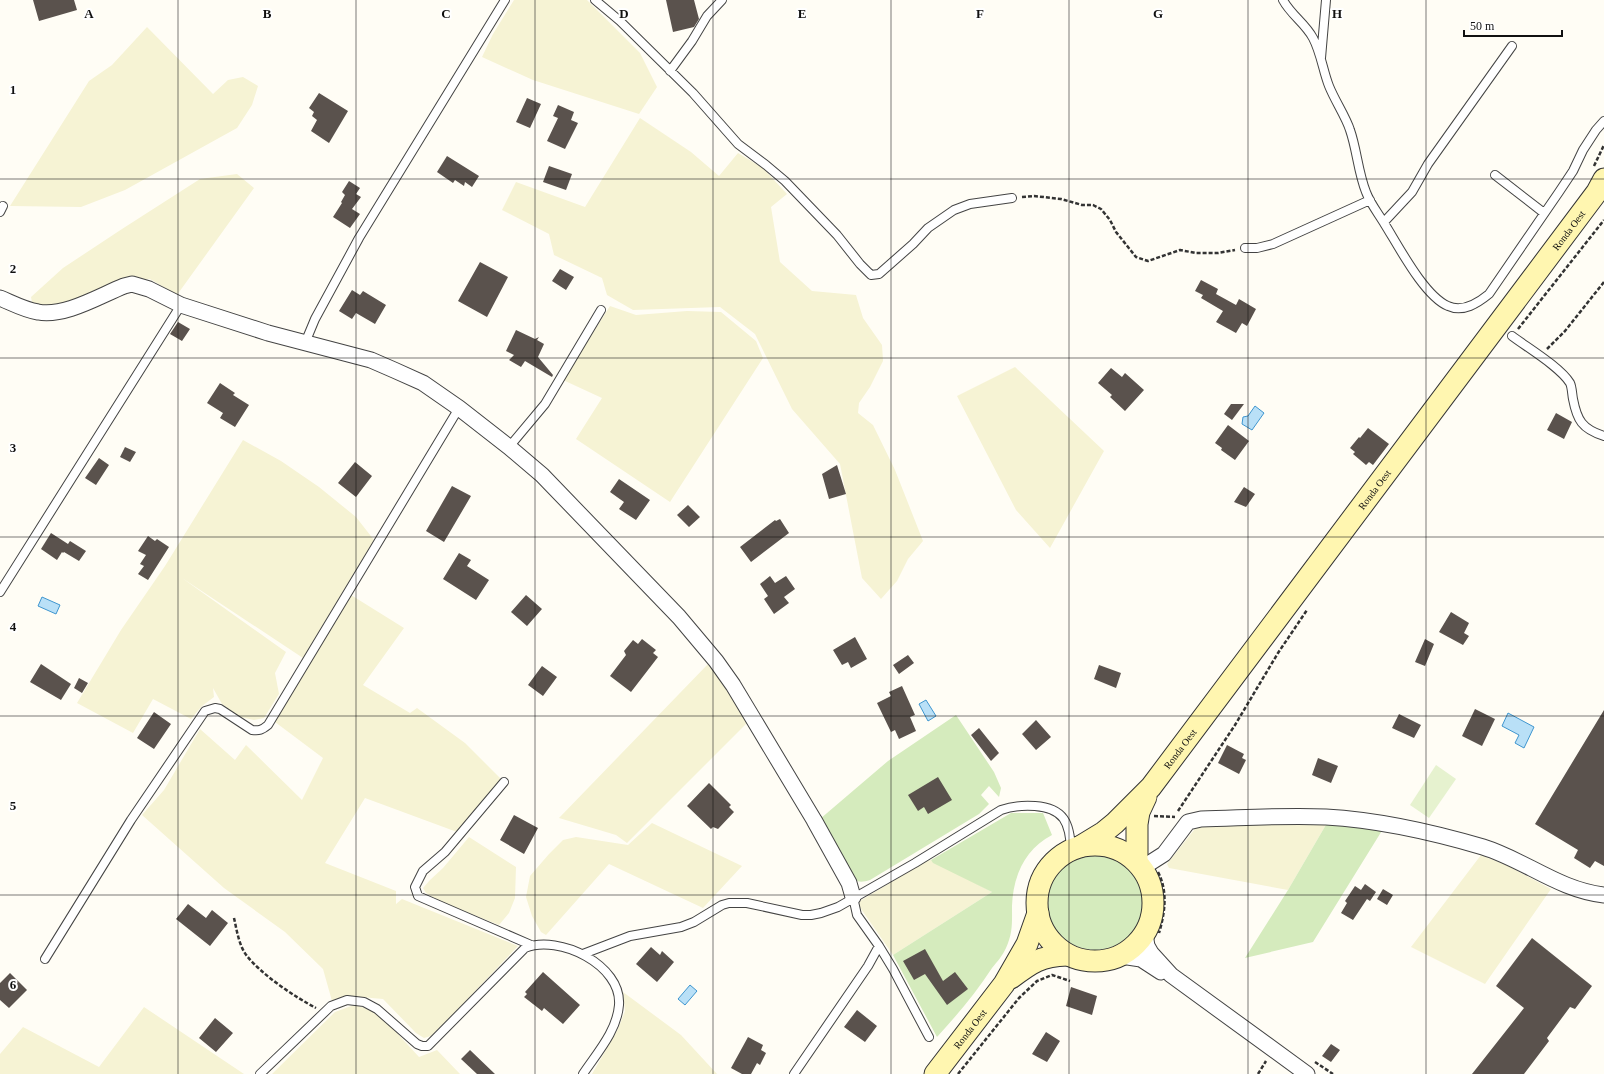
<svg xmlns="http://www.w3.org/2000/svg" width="1604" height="1074" viewBox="0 0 1604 1074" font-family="'Times New Roman',serif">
	<rect width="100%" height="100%" fill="#fffdf5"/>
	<path fill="#f6f3d4" d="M514 0H587L640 53 657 87 639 114 533 80 482 57 493 34Z
		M147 27 213 94 228 80 243 77 258 86 252 105 237 128 125 190 81 207 10 206 89 81 112 65Z
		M640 118 691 152 719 176 738 153 763 168 787 194 771 207 780 262 812 291 856 295 863 318 882 345 883 361 870 387 859 403 858 413 873 425 895 470 923 541 908 559 897 581 881 599 862 578 840 464 792 409 755 334 720 307 633 310 607 295 602 278 554 255 549 234 502 210 516 182 585 207Z
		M237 174 254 188 177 295 150 279 119 281 69 305 33 307 31 297 63 268 122 229 200 179Z
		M610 306 636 315 687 311 721 312 756 341 763 358 670 502 576 439 602 398 563 380Z
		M1015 367 1104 451 1050 548 1016 510 957 396Z
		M243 440 281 461 319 487 356 517 374 540 303 658 182 578 286 652 275 673 279 694 264 718 254 720 240 717 222 704 213 688 214 697 202 706 191 719 153 699 133 733 77 703 121 630 165 566Z
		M351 595 404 628 363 685 410 713 417 708 465 743 504 782 457 832 365 798 325 863 396 891V904L402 899 518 946 458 1009 431 1036 424 1038 416 1033 383 999 360 997 332 1001 323 969 285 932 224 888 142 815 164 790 200 729 235 760 246 745 302 800 323 758 275 722Z
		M709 663 748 722 627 843 616 835 559 818Z
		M652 823 742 866 703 908 609 864 546 935 541 932 532 916 526 897 530 876 549 854 563 840 576 837 628 845Z
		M1327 823 1288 890 1169 868 1167 864 1198 825Z
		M469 837 516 867 515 898 509 913 499 925 439 901 426 893 423 888 430 880 443 868Z
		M1481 855 1508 866 1551 889 1485 984 1411 947Z
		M931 860 992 892 893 955 859 906 860 901 926 861Z
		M623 992 681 1035 717 1074H592L618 1029 625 1011Z
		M354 1005 369 1009 385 1020 419 1057 437 1050 460 1074H272L335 1012Z
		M144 1007 244 1074H0V1054L23 1027 99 1067Z"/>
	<path fill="#d5ebbd" d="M956 715 994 772 1001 788 999 797 989 786 981 795 989 804 979 814 870 880C863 882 859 883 854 879L820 819 888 761Z
		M1011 813H1043L1052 835C1025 849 1013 876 1012 906 1012 922 1013 933 1006 948 1003 955 997 962 992 968 976 993 957 1015 937 1037L893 955 992 892 933 863 931 860Z
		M1327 823 1383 829 1313 942 1245 958 1288 890Z
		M1047 902a48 48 0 1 1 96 0a48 48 0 1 1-96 0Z"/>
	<path fill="#e6f2cf" d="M1436 765 1456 779 1429 818 1410 805Z"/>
	<path fill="#b9e0f7" stroke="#3f96cf" d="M1255 406 1264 413 1252 430 1242 424 1243 417 1248 416Z
		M42 597 60 605 56 614 38 606Z
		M926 700 936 716 928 721 919 704Z
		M1508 713 1534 727 1524 748 1515 743 1519 735 1502 726Z
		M690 985 697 991 685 1005 678 999Z"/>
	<path fill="#5a524d" d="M33 0H74L77 10 39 21Z
		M666 0H694L699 19 694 27 673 32Z
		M319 93 348 111 329 143 311 131 317 120 312 116 314 112 309 108Z
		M527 98 541 104 530 128 516 122Z
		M558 105 574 112 571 120 578 123 565 149 547 141 558 118 553 116Z
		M447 156 479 176 472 187 465 182 464 186 455 180 453 183 437 172Z
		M549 166 572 174 566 190 543 182Z
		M349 181 360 188 356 194 361 197 352 209 360 214 350 228 333 217 342 203 341 202 345 195 342 192Z
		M480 262 508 277 487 317 458 301Z
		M560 269 574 277 566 290 552 281Z
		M1201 280 1218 289 1216 294 1236 305 1239 299 1256 309 1247 326 1242 323 1236 333 1216 322 1223 311 1201 298 1203 295 1195 291Z
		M352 290 360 295 363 291 386 305 375 324 356 313 352 319 339 311Z
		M178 322 190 329 182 341 170 334Z
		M516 330 535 339 539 337 537 340 544 344 538 357 553 375 552 377 525 361 521 367 509 360 514 355 506 351Z
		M1111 368 1122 377 1125 373 1144 390 1125 411 1110 397 1112 395 1098 383Z
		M220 383 235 393 233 395 249 405 235 427 220 418 223 413 207 403Z
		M1231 404H1244L1232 420 1224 414Z
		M1556 413 1572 422 1564 439 1547 430Z
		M1228 425 1249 441 1235 460 1221 450 1222 448 1215 443Z
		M1368 428 1389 444 1373 465 1369 462 1366 465 1353 454 1355 452 1350 448 1359 437 1360 438Z
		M125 447 136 452 130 462 120 457Z
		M99 458 109 465 96 485 85 478Z
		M355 462 372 476 356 497 338 483Z
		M837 465 846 494 829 499 822 474Z
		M619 479 650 500 636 520 619 509 624 502 610 492Z
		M452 486 471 496 444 542 426 531Z
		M1244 487 1255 494 1246 507 1234 502Z
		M688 505 700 517 689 527 677 515Z
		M780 519 789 533 751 562 740 547 775 520 776 521Z
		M51 533 68 544 70 541 86 551 79 561 64 552 63 553 62 552 57 560 41 549Z
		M148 536 155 541 157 539 169 547 148 580 138 574 144 566 140 564 146 555 138 551Z
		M459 553 471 560 467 566 489 580 476 600 443 579Z
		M770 576 775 583 786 576 795 589 784 597 789 603 774 614 764 599 768 596 760 584Z
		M526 595 542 609 527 626 511 612Z
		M1451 612 1469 623 1464 633 1469 636 1463 645 1439 632Z
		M855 637 867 659 851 668 848 662 842 665 833 650Z
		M642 639 656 650 653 653 658 657 631 692 610 676 626 655 624 651 633 640 638 644Z
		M1425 639 1434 644 1425 666 1415 662Z
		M908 655 914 663 899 674 893 665Z
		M41 664 71 684 61 700 30 682Z
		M1099 665 1121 673 1116 688 1094 679Z
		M542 666 557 677 543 696 528 685Z
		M79 678 88 683 82 693 74 688Z
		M902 686 915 715 910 717 916 731 899 739 895 730 891 732 877 703 891 696 889 692Z
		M1475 709 1495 719 1482 746 1462 736Z
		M1604 710V866L1595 861 1590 868 1574 858 1578 850 1535 824Z
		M154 712 171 724 154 749 137 738Z
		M1399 714 1421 725 1414 738 1392 728Z
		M1036 720 1051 737 1036 750 1022 734Z
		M979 728 999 753 991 761 971 735Z
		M1227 745 1244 754 1242 758 1246 760 1239 774 1218 763Z
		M1318 758 1338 766 1331 783 1312 775Z
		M938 777 952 800 928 814 924 807 918 811 908 795Z
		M709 783 731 805 729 807 734 812 718 829 713 827 711 829 687 806Z
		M514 815 538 828 524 854 500 840Z
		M1365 884 1376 892 1370 901 1367 899 1353 920 1341 913 1347 903 1345 901 1355 886 1361 890Z
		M1383 889 1393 895 1387 905 1377 899Z
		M188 904 206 918 212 910 228 923 210 946 176 919Z
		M1532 938 1592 986 1575 1009 1570 1007 1547 1038 1549 1041 1524 1074H1472L1524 1008 1496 986Z
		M651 947 660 955 662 951 674 962 657 982 636 964Z
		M925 949 943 981 955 972 968 989 947 1005 925 974 914 980 903 961Z
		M543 972 580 1005 563 1024 544 1008 542 1011 524 997 527 994 525 992Z
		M10 973 27 990 9 1008 0 1000V983Z
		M1071 987 1097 996 1092 1015 1066 1006Z
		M857 1010 877 1026 865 1042 844 1027Z
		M215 1018 233 1033 216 1052 199 1038Z
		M1046 1032 1060 1041 1047 1062 1032 1054Z
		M748 1037 763 1045 761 1050 766 1053 760 1065 757 1063 751 1074H742L731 1068Z
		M1331 1044 1340 1050 1331 1062 1322 1056Z
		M470 1050 495 1074H477L461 1059Z"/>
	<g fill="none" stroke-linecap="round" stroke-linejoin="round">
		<g stroke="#444" stroke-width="10">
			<path id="lane" d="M595 0 620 21 693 93 738 144 766 165 785 181 837 235 860 264 871 275 879 274 913 244 928 228 954 210 970 204 1012 198
				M1283 0C1291 15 1305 23 1313 38 1321 53 1323 71 1329 86 1335 101 1346 117 1350 130 1357 150 1358 172 1366 192 1370 203 1378 213 1384 223 1398 245 1424 296 1448 306 1463 313 1478 303 1489 294L1559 192 1573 171 1583 150 1596 130 1604 121
				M1321 58 1326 0
				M670 71 692 41 707 16 722 0
				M1495 175 1544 213
				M0 212 3 206
				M1384 222 1412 192 1428 164 1512 46
				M1245 248H1257L1273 244 1370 200
				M1512 336C1528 348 1560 367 1570 383 1572 387 1572 394 1573 399 1577 420 1582 429 1604 436
				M305 343 315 319 359 238 505 0
				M509 447 545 404 601 310
				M0 592 181 305
				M504 782 445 852 423 871 415 887 418 896 531 945
				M879 946 893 969 929 1037
				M583 954 630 936 681 927 694 922 722 905 729 903H747L802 915H811L821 913 838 907 915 863 1001 810C1013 806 1023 805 1035 806 1064 808 1070 823 1071 850
				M45 959 131 820 205 711 215 708 220 709 252 730C259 731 262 730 268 725L459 408
				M260 1074 331 1006 347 1000 364 1002 377 1009 417 1044 422 1046H428L525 948C559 934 622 965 619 1005 617 1031 597 1053 583 1074
				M794 1074 868 966 879 946 857 915 853 897"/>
		</g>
		<g stroke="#444" stroke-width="17">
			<path id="street" d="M0 298C12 303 25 310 38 312 65 317 99 296 124 286L132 284 149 289 181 305 268 333 371 360 394 370 423 383 459 408 509 447 542 475 679 617 716 661 733 685 814 820 849 883 853 897
				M1142 868 1164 854 1188 822 1201 819C1243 818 1285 815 1326 817 1379 820 1432 832 1483 847 1525 860 1559 890 1604 895
				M1145 934 1147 946 1151 953 1171 975 1307 1074
				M1121 956 1141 959 1161 972"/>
		</g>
		<g stroke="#333" stroke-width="23">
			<g id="secondary">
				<circle cx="1095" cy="903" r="58"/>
				<path id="s1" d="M1081 846 1104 832 1115 823 1151 787 1597 192 1604 179"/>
				<path d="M1137 862V824L1139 812 1146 797"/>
				<path d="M1011 978C1032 962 1041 956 1067 955"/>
				<path id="s2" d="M935 1074 1004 984 1027 944 1038 913"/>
			</g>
		</g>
		<path stroke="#333" stroke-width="2.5" stroke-dasharray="4 2" stroke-linecap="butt" d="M1594 166 1604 145
			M1022 197 1034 196 1061 199 1082 205H1093L1101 209 1110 220 1116 232 1136 257 1148 261 1180 250 1196 253H1218L1235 250
			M1518 329 1604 220
			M1547 349 1565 331 1604 282
			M1178 811 1235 725 1278 653 1307 610
			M1154 816 1175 817
			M1158 872C1168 891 1165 913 1159 933
			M234 918C237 931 239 946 247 956 262 975 295 997 316 1008
			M1315 1062 1333 1074
			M958 1074 1019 998 1037 981 1052 975 1070 981
			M1258 1074 1266 1061"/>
		<use href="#lane" stroke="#fff" stroke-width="8"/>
		<use href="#street" stroke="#fff" stroke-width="15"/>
		<use href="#secondary" stroke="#fff6b0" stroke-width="21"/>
	</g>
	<path fill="none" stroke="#111" stroke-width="1" stroke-opacity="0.55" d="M178 0V1074M356 0V1074M535 0V1074M713 0V1074M891 0V1074M1069 0V1074M1248 0V1074M1426 0V1074M0 179H1604M0 358H1604M0 537H1604M0 716H1604M0 895H1604"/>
	<g text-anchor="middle" stroke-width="4" stroke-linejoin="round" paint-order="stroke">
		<g font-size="10" fill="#111" stroke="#fff">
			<text dy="4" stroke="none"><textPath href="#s1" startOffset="788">Ronda Oest</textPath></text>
			<text dy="4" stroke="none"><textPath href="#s1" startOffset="464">Ronda Oest</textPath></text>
			<text dy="4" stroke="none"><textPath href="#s1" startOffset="140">Ronda Oest</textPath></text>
			<text dy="4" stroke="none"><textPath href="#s2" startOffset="57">Ronda Oest</textPath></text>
		</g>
	</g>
	<g font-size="13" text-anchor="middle" font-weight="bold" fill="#111" stroke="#fff" stroke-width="4" stroke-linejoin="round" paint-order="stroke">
		<text x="89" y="18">A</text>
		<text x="267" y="18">B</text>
		<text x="446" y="18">C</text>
		<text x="624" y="18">D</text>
		<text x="802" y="18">E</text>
		<text x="980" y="18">F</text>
		<text x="1158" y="18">G</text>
		<text x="1337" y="18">H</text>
		<text x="13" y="94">1</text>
		<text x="13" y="273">2</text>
		<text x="13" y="452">3</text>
		<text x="13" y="631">4</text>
		<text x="13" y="810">5</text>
		<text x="13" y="989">6</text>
	</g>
	<path d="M1464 30v6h98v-6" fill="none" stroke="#111111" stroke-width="2"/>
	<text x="1470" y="30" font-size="12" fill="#111111" stroke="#ffffff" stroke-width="3" paint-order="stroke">50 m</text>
</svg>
